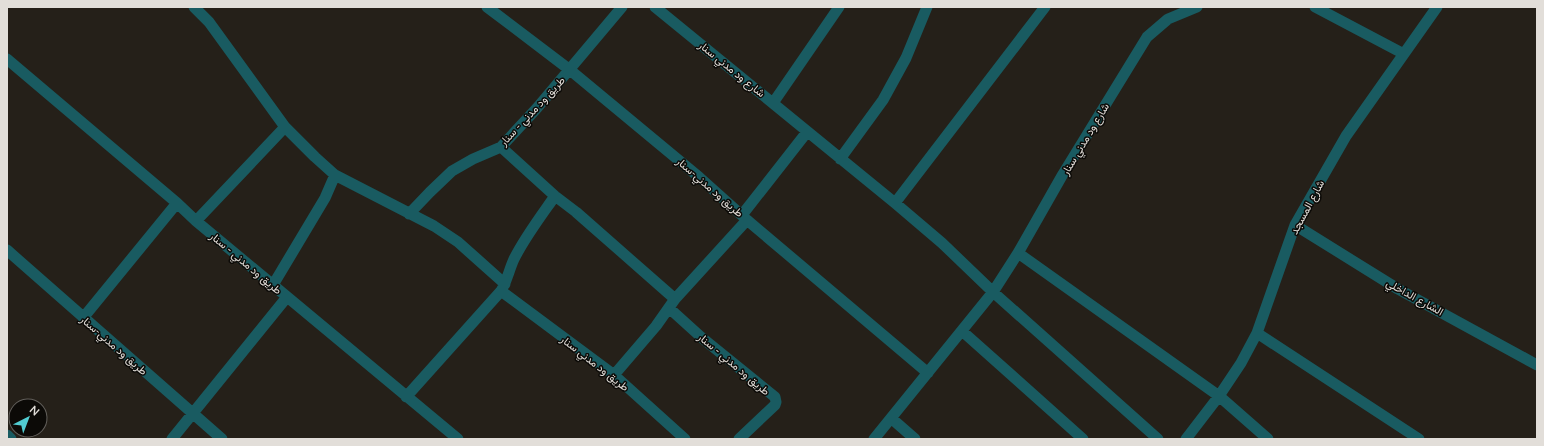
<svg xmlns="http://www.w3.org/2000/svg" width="1544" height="446" viewBox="0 0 1544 446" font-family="Lato,Vazirmatn,sans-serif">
	<rect width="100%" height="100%" fill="#252019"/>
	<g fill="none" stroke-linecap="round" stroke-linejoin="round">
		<path stroke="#195b61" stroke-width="11" d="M194 7 209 22 285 127 315 157 335 175 434 226 458 242 505 284
			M487 7 570 70 699 177 747 220 928 373
			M655 7 895 203 942 243 993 292 1158 439
			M1315 7 1404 54
			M7 59 177 203 196 221 458 439
			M773 103 839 7
			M501 147 555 196 576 212 675 299
			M840 159 883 100 906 58 927 7
			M895 203 1045 7
			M409 214 430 192 452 171 473 159 501 147 537 108 622 7
			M742 215 807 132
			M196 221 285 127
			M1295 225 1398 289 1537 365
			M7 250 222 439
			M1018 253 1219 396 1268 439
			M273 285 325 198 335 175
			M501 291 614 375 685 439
			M669 308 701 337 775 397 776 402 775 405 739 439
			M83 318 177 203
			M962 331 1083 439
			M1257 333 1419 439
			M614 375 656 326 675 299 747 220
			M406 397 501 291C507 281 509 270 514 259 525 237 541 216 555 196
			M891 418 915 439
			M7 435 11 439
			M172 439 287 297
			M874 439 993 292 1018 253 1063 174 1147 37 1168 19 1197 7
			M1186 439 1219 396 1241 363 1257 333 1295 225 1346 136 1437 7"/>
	</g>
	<g text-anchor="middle" stroke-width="3" stroke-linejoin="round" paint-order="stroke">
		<g font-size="11" fill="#e2ded9" stroke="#0c0a07">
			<text transform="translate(732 69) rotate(39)" y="4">شارع ود مدني سنار</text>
			<text transform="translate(532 111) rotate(-47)" y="4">طريق ود مدني - سنار</text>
			<text transform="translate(1085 139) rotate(-59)" y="4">شارع ود مدني سنار</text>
			<text transform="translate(710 187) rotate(41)" y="4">طريق ود مدني-سنار</text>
			<text transform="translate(1307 207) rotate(-62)" y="4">شارع المسجد</text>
			<text transform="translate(246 263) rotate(40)" y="4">طريق ود مدني - سنار</text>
			<text transform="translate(1415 297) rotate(29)" y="4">الشارع الداخلي</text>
			<text transform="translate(114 345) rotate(41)" y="4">طريق ود مدني-سنار</text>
			<text transform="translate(595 363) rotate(38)" y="4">طريق ود مدني سنار</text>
			<text transform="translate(734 364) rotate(40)" y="4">طريق ود مدني - سنار</text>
		</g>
	</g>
	<rect width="1544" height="446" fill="none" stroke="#e2ded9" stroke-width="16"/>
	<g transform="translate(28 418) rotate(42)"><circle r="19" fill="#0c0a07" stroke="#625f5b"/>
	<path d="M0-3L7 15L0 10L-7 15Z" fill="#51ccd2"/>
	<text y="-6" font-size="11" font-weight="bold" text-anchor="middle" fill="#e2ded9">N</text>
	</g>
</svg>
